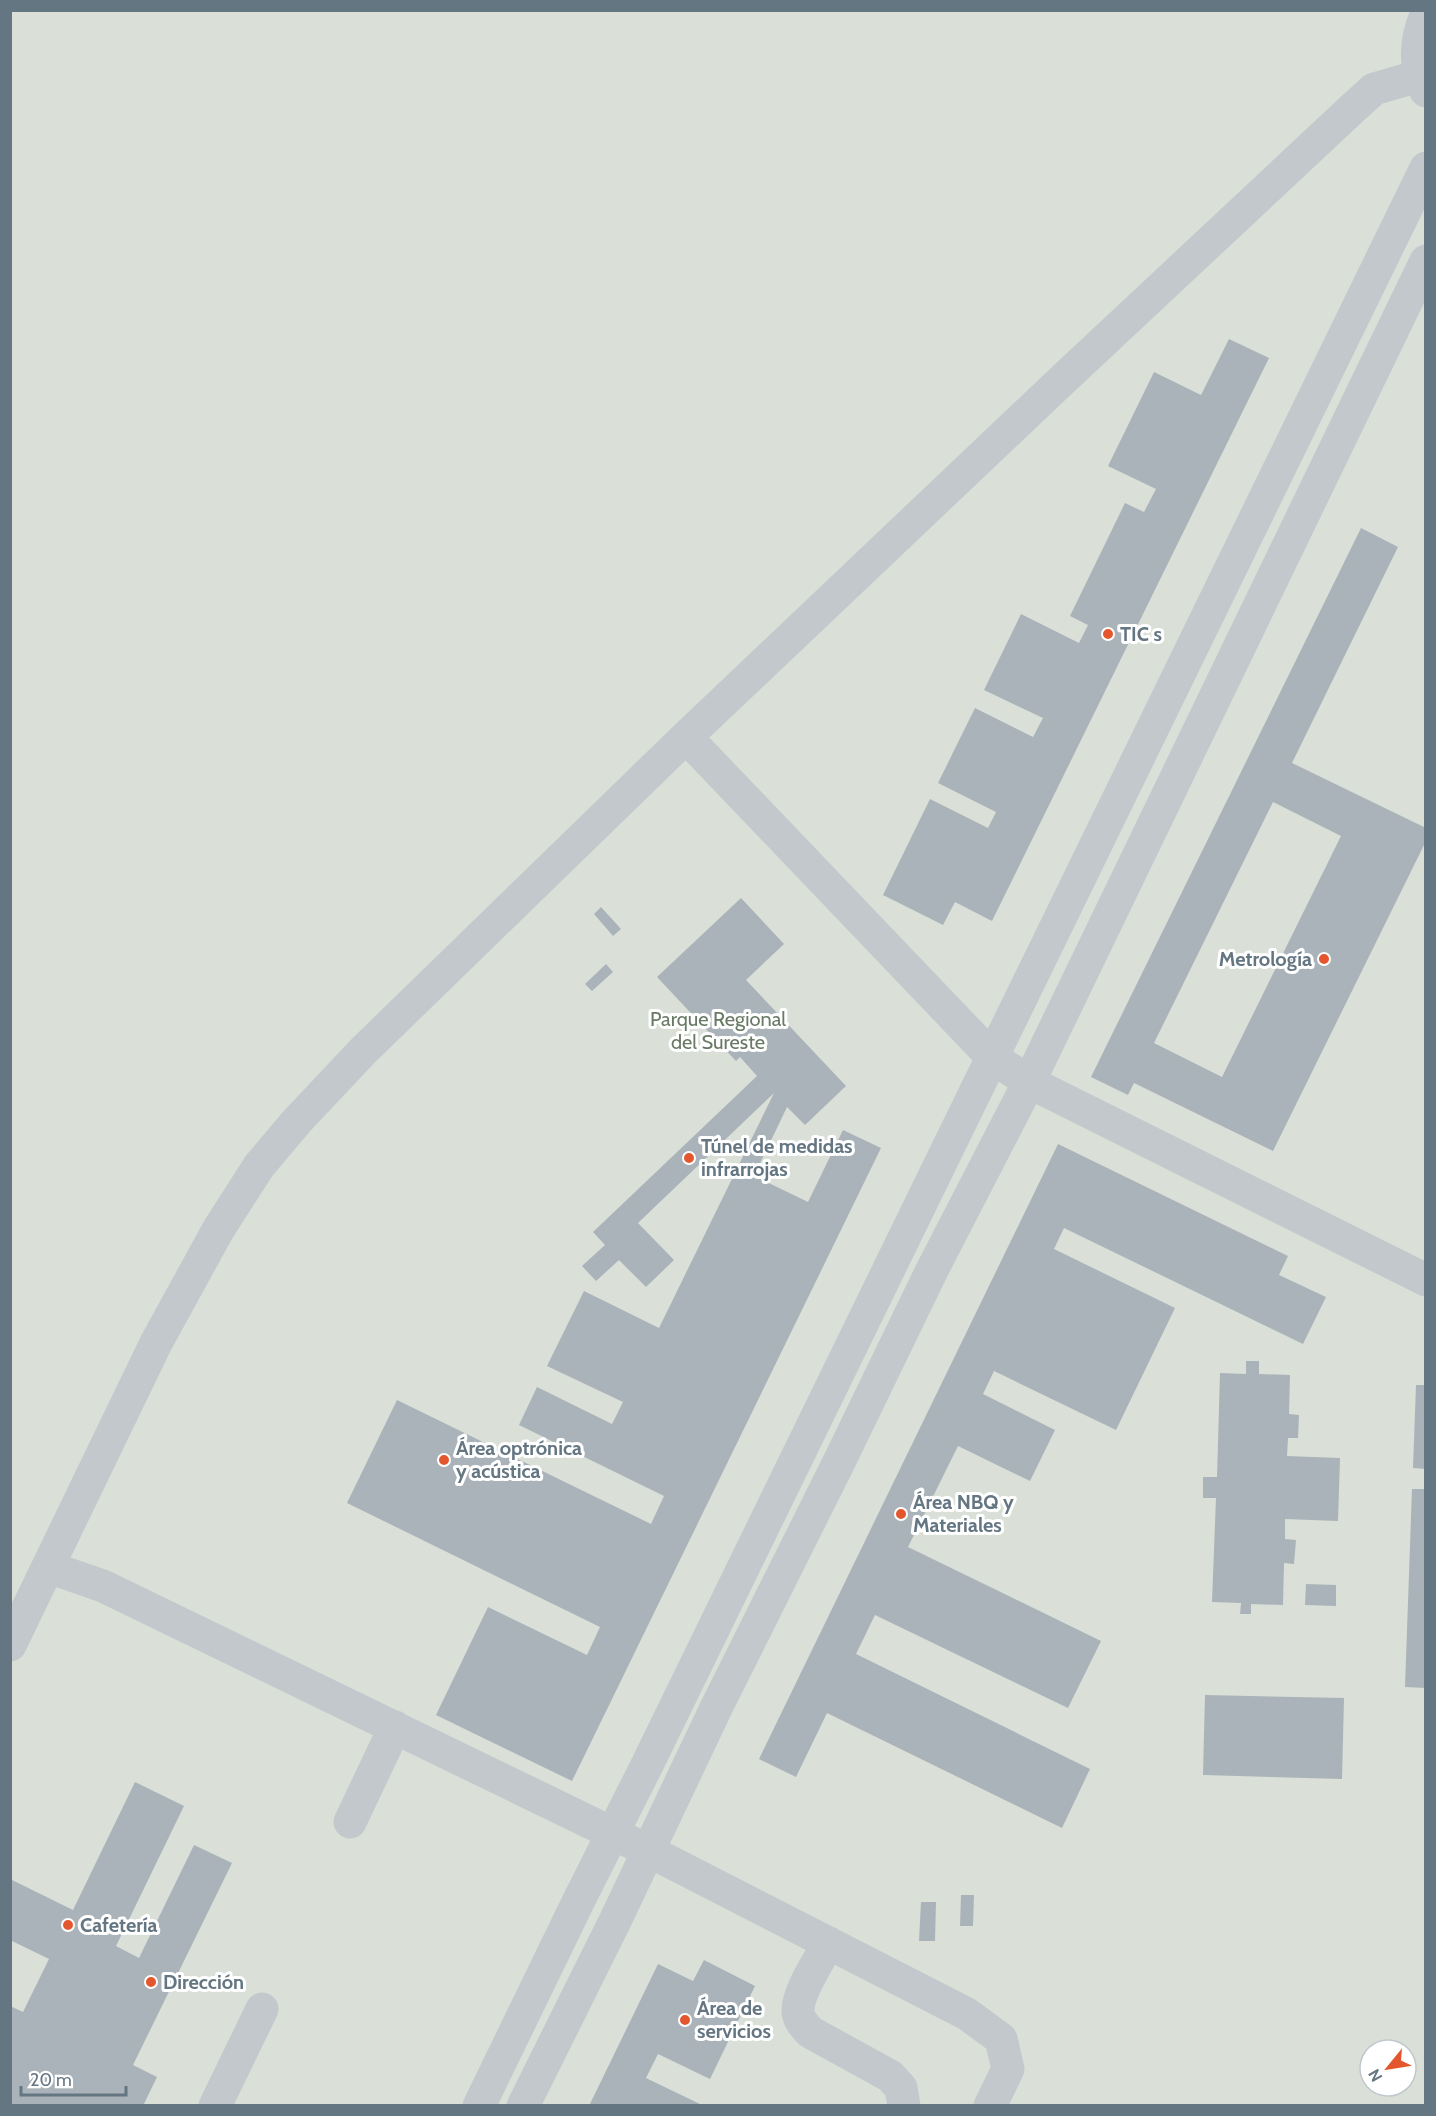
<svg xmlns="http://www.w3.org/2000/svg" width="1436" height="2116" viewBox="0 0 1436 2116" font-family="Cabin,sans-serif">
	<rect width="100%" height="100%" fill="#fafaf8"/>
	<path fill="#dadfd7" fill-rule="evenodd" d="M11 11H1425V2105L11 2106ZM1370 2050H1406V2086H1370Z"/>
	<path fill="#aab3b9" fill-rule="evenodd" d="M1229 339 1269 358 992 921 955 902 943 925 883 895 930 799 988 828 996 812 938 783 975 708 1033 737 1043 718 984 690 1021 614 1079 643 1088 625 1070 616 1125 503 1144 512 1156 489 1108 466 1154 372 1201 395Z
		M1361 528 1398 547 1292 763 1426 828V841L1273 1151 1134 1083 1128 1095 1091 1077ZM1273 802 1341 836 1222 1077 1154 1043Z
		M741 898 784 944 746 980 846 1086 805 1125 787 1107 754 1176 808 1202 843 1130 881 1148 572 1781 436 1715 488 1607 587 1655 600 1627 347 1503 397 1400 651 1524 664 1496 519 1425 537 1387 612 1424 623 1402 547 1366 584 1291 659 1328 774 1093 638 1223 674 1260 646 1287 619 1260 596 1281 582 1266 605 1245 593 1232 757 1076 740 1057 736 1061 657 977Z
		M601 907 621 929 613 936 594 914Z
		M606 964 613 972 592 991 585 984Z
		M1058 1144 1288 1256 1279 1275 1326 1297 1303 1344 1064 1228 1054 1249 1175 1308 1116 1430 994 1371 983 1394 1055 1430 1030 1481 958 1446 908 1547 1101 1641 1068 1708 875 1615 856 1654 1090 1769 1062 1828 827 1713 796 1777 759 1759Z
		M1246 1361H1259V1374L1290 1375 1289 1414 1299 1415 1298 1438H1288L1287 1456 1340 1458 1338 1521 1285 1519V1539L1296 1540 1294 1564 1284 1563 1283 1605 1251 1604V1614H1240L1241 1603 1212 1602 1216 1498H1203V1477H1217L1220 1373 1246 1374Z
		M1416 1385H1426V1469L1413 1468Z
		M1412 1489H1426V1688L1405 1687Z
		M1306 1584 1336 1585V1606L1305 1605Z
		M1205 1695 1344 1698 1342 1779 1203 1775Z
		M135 1782 184 1806 116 1946 139 1958 194 1845 232 1863 133 2065 157 2077 143 2106H10V2006L23 2012 49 1959 10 1940V1879L73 1910Z
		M961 1895H974L973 1926H960Z
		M921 1902H936L935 1941H919Z
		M704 1960 755 1986 710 2079 658 2054 646 2078 704 2106H589L658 1964 693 1981Z"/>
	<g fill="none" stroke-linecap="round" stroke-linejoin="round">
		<path stroke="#c3c8cc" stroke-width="33" d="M1426 15C1415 41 1414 66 1426 91
			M686 737 992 1057 1029 1082 1426 1280
			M48 1567 103 1586 647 1850 967 2014 1001 2039 1008 2069 990 2106
			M10 1645 156 1343 218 1230 259 1166 297 1121 363 1051 686 737 1057 385 1353 108 1374 89 1419 76
			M350 1822 395 1727
			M829 1943C819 1960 797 1993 798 2012 799 2021 805 2026 810 2032L890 2076 901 2088 904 2106
			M215 2106 262 2009
			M479 2106 579 1900 647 1765 1426 168
			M523 2106 615 1921 716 1708 838 1464 932 1270 1029 1082 1426 261"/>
	</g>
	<g fill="#e4572e" stroke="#fff" stroke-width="2">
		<circle cx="1108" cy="634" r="6"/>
		<circle cx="1324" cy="959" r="6"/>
		<circle cx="689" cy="1158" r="6"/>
		<circle cx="444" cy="1460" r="6"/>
		<circle cx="901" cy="1514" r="6"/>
		<circle cx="68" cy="1925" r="6"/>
		<circle cx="151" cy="1982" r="6"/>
		<circle cx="685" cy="2020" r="6"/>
	</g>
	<g text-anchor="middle" stroke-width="6" stroke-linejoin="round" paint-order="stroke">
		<g font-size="20" font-weight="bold" fill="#657683" stroke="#fff" text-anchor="start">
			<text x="1120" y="641">TIC s</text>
			<text x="1312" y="966" text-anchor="end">Metrología</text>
			<text x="701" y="1153">Túnel de medidas<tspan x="701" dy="23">infrarrojas</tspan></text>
			<text x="456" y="1455">Área optrónica<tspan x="456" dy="23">y acústica</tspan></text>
			<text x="913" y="1509">Área NBQ y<tspan x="913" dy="23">Materiales</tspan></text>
			<text x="80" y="1932">Cafetería</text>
			<text x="163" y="1989">Dirección</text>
			<text x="697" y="2015">Área de<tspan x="697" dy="23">servicios</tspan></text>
		</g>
		<g font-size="20" fill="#687a64" stroke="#fff">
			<text x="718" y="1026">Parque Regional<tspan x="718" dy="23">del Sureste</tspan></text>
		</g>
	</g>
	<rect width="1436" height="2116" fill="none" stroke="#657683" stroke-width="24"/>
	<g transform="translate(1388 2068) rotate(240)"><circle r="28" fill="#ffffff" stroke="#c1c8cd" stroke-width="1.5"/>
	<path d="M0-4.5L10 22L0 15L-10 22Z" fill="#e4572e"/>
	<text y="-9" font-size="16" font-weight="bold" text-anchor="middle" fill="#657683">N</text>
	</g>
	<path d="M21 2086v9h105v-9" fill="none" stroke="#657683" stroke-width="3"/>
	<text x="30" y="2086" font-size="18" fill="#657683" stroke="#ffffff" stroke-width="4.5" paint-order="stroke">20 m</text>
</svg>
